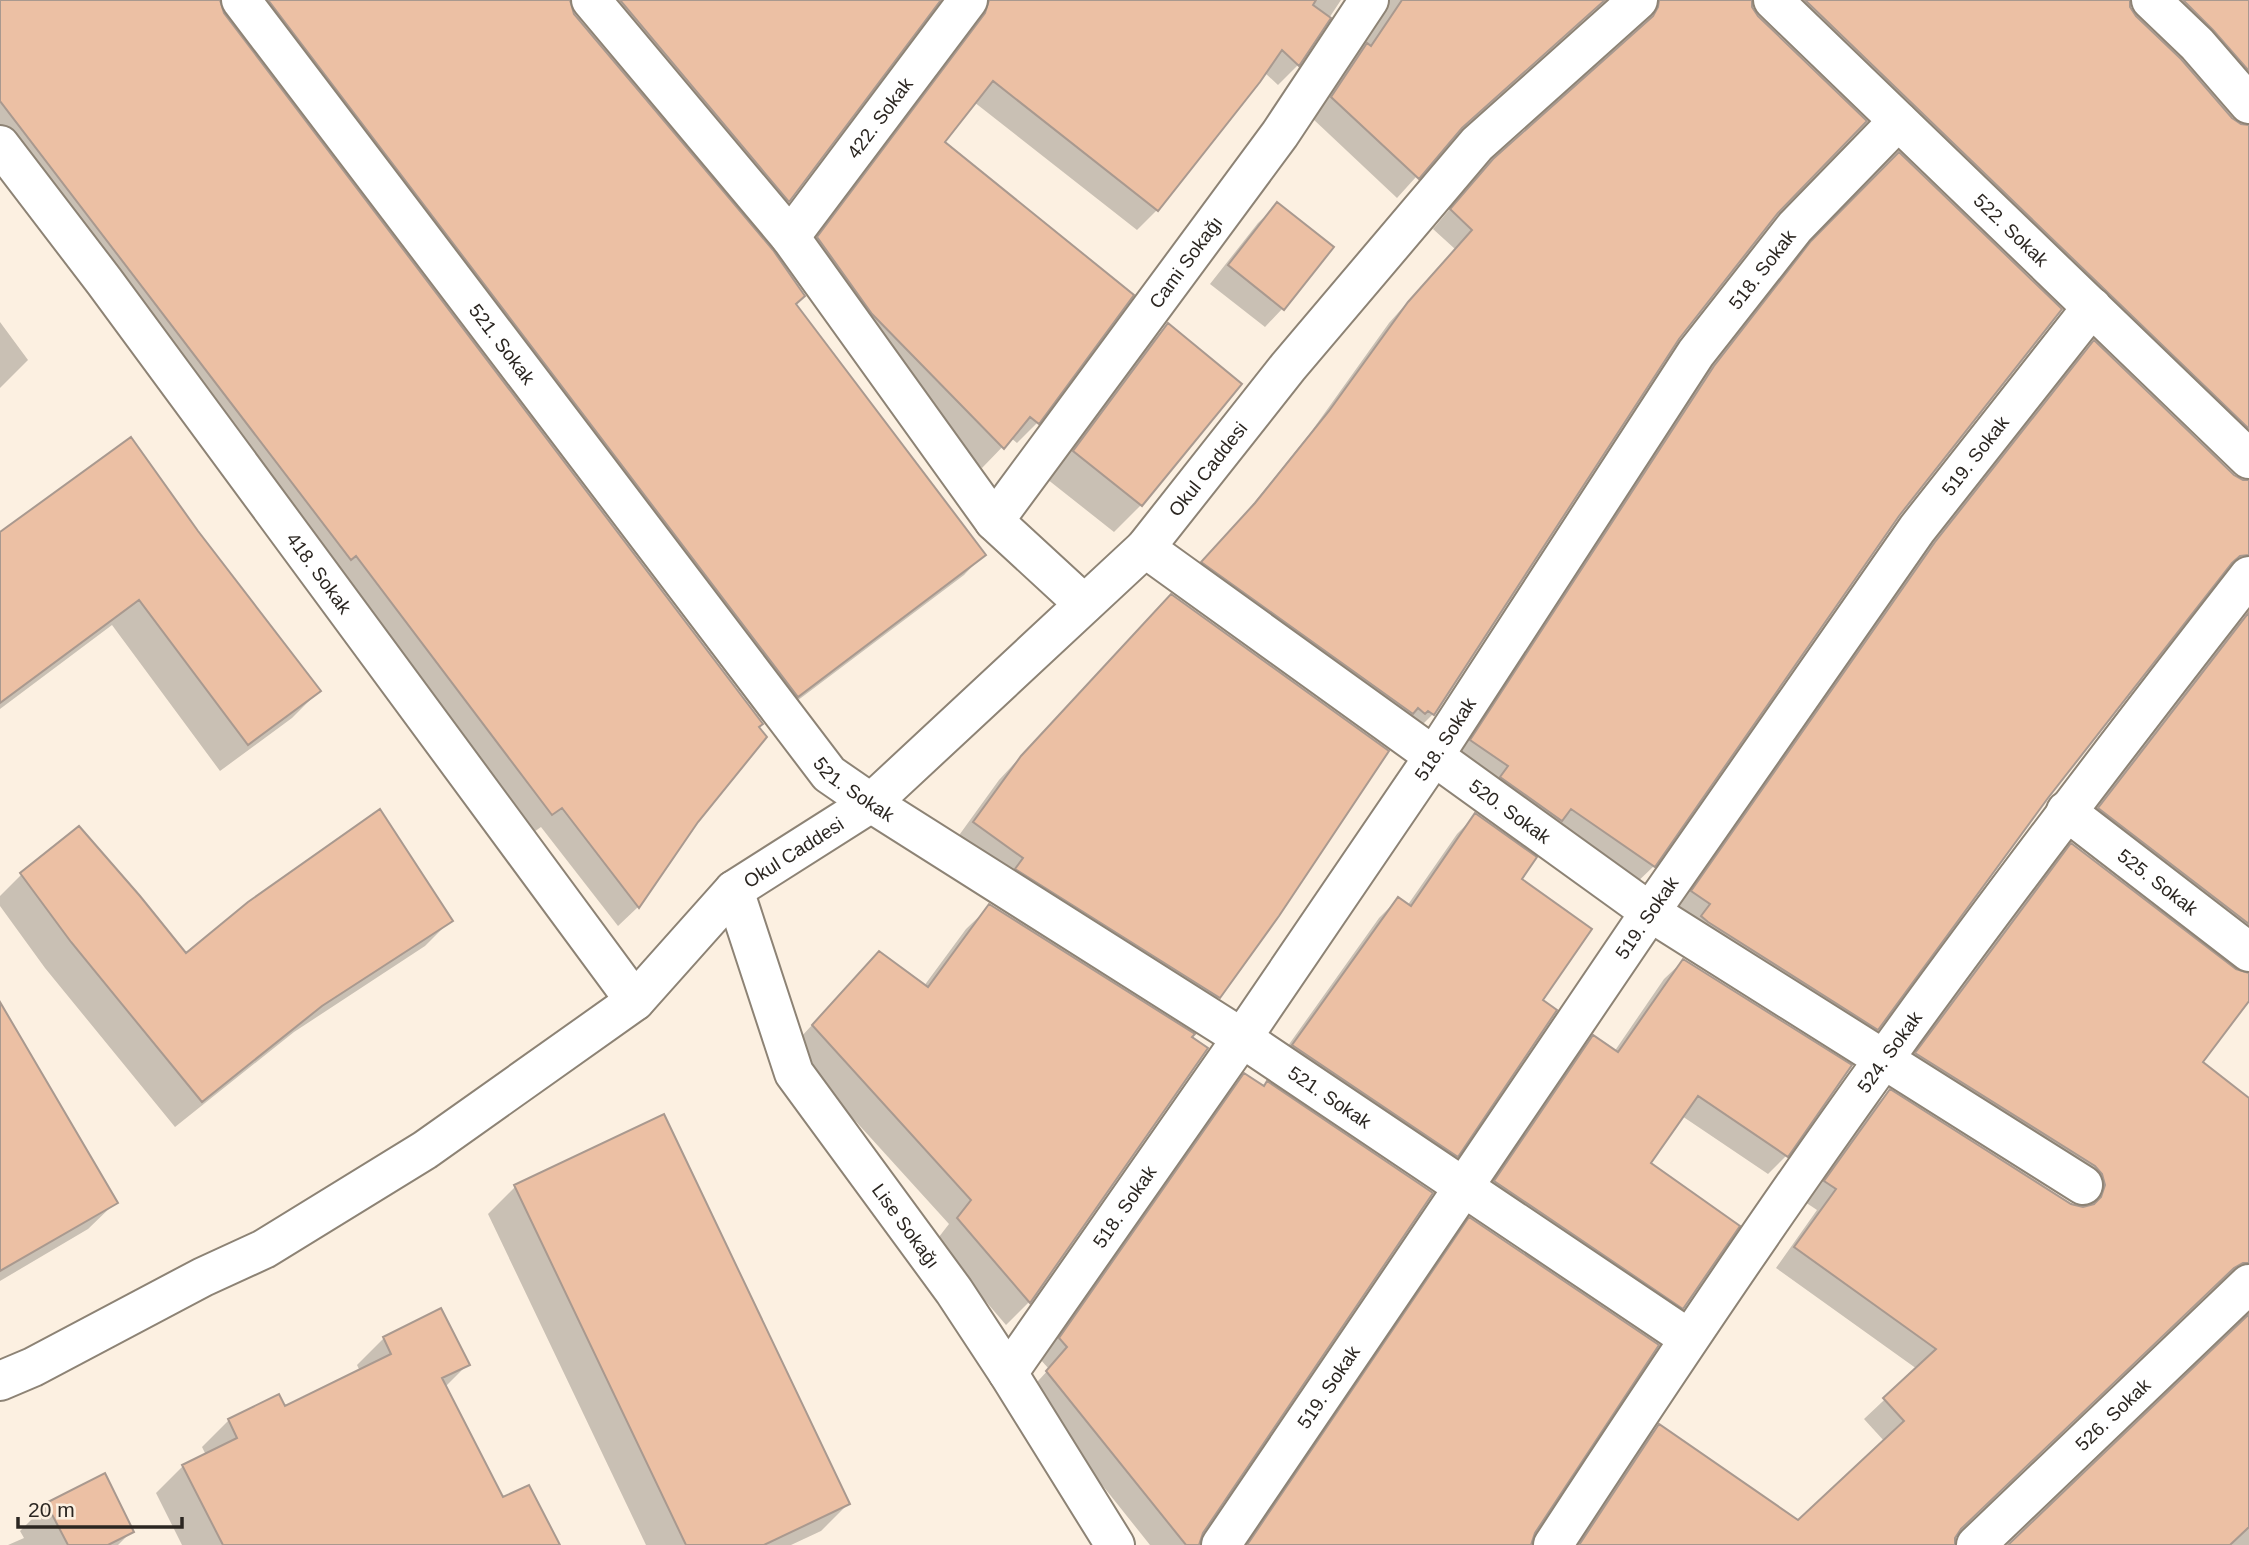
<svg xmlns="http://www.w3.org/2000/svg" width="2249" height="1545" viewBox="0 0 2249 1545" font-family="Helvetica,sans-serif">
	<rect width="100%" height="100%" fill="#fcf0e1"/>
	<path fill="#0003" d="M0 0H218L697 821 638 907 618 926 541 827 531 834 0 143Z
		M230 0H568L573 15 984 554 964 575 777 716Z
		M579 0H938L788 201 768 221Z
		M954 0H1341L1298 65 1278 85 1264 72 1157 210 1137 230 974 102 942 142 1131 296 1037 423 1017 443 1011 438 982 468 852 334 798 259 966 35 970 23Z
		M1356 0H1609L1601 4 1453 136 1397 198 1312 118Z
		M1695 0H1750L1777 212 1677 338 1433 714 1414 733 1184 581 1237 524 1311 432 1389 323 1455 249 1433 229 1474 180 1494 161Z
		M1764 0H2128L2129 7 2135 17 2232 120 2241 126 2249 127V467Z
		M2142 0H2249V112Z
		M1899 154 1898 515 1654 866 1633 886 1451 761 1694 388 1791 264Z
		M1277 205 1283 308 1265 327 1210 284 1258 223Z
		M0 322 28 360 0 388Z
		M1168 325 1240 384 1141 505 1114 532 1047 479 1141 352Z
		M2094 342 2233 477 2249 482V510L2047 797 1877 1029 1858 1048 1674 911 1916 563 2075 361Z
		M196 533 319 691 292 718 220 771 112 625 0 709V535Z
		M2249 613V933L2081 827 2234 628Z
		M1149 618 1219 997 1196 1019 952 845 999 780Z
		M1476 815 1519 879 1541 1001 1456 1156 1438 1174 1275 1064 1379 918 1398 899 1407 906 1457 834Z
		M2071 845 2249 989V999L2200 1062 2249 1100V1296L2235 1283 2222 1282 2212 1288 1910 1545H1574L1639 1446 1659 1426 1798 1523 1885 1442 1864 1419 1917 1369 1776 1268 1817 1210 1805 1202 1870 1111 1890 1091 2071 1205 2086 1208 2083 1196 1897 1074 2052 865Z
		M22 874 185 956 451 920 425 946 294 1032 175 1127 45 968 0 906V896Z
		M990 906 1206 1048 1029 1302 1006 1325 935 1242 949 1224 790 1049 856 977 924 986 966 929Z
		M1683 961 1786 1156 1768 1174 1682 1116 1648 1164 1682 1307 1664 1326 1477 1200 1575 1056 1593 1037 1614 1052 1664 979Z
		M0 1060 116 1202 88 1229 0 1281Z
		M1245 1075 1201 1532 1198 1545H1150L1028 1392 1049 1369 1040 1359 1225 1095Z
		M515 1187 848 1504 821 1531 791 1545H646L488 1214Z
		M1470 1220 1533 1532 1530 1545H1243L1450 1240Z
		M2249 1314V1545H2010Z
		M384 1338 468 1364 445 1387 502 1500 558 1545H182L156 1493 183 1466 206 1455 202 1447 229 1420 284 1408 360 1371 357 1365Z
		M47 1504 132 1531 118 1545H8L24 1538 20 1531Z"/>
	<path fill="#ecc0a4" stroke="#a9998f" stroke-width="2" d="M0 0H220L224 13 763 724 759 727 767 737 698 822 639 908 562 808 552 815 356 556 351 560 0 101Z
		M268 0H570L574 14 773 250 805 296 796 304 986 555 798 697Z
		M620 0H941L789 202Z
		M989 0H1316L1313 5 1331 18 1299 66 1282 50 1260 82 1158 211 993 81 945 142 1134 295 1039 424 1030 417 1004 449 872 314 817 237 985 13Z
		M1402 0H1605L1462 128 1419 179 1331 97 1367 43 1371 46Z
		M1659 0H1752V7L1758 16 1867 121 1778 213 1679 339 1434 715 1428 711 1425 714 1418 708 1413 714 1201 562 1255 503 1329 411 1408 302 1472 230 1450 209 1493 159 1653 16 1658 7Z
		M1805 0H2130V7L2136 16 2181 59 2232 118 2241 124 2249 125V429Z
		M2183 0H2249V71L2213 30Z
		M1899 152 2062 309 1899 516 1655 867 1571 809 1562 821 1500 777 1508 766 1470 740 1714 366 1811 241Z
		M1277 202 1334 247 1284 310 1228 265Z
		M1168 323 1242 384 1142 506 1073 451Z
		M2094 340 2234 475 2243 480H2249V555L2240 556 2232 563 2048 798 1878 1030 1708 922 1701 916 1710 904 1691 891 1935 542Z
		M131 437 198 531 321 691 248 745 139 600 0 703V532Z
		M1171 594 1389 751 1279 916 1220 998 1015 869 1023 858 973 822 1021 756Z
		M2249 612V924L2098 808Z
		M380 809 453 921 322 1006 202 1102 71 942 20 873 79 826 140 896 186 953 248 902Z
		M1475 813 1537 857 1522 879 1592 929 1543 1000 1557 1010 1458 1157 1292 1045 1398 897 1411 906Z
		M2071 843 2236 969 2249 973V1001L2203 1062 2249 1098V1263H2243L2234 1268 1961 1529 1955 1538V1545H1579L1659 1424 1798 1520 1904 1421 1883 1398 1936 1349 1794 1247 1836 1189 1824 1181 1890 1089 2071 1204 2083 1207 2094 1204 2101 1197 2105 1185 2102 1174 2095 1166 1915 1053Z
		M989 904 1195 1034 1192 1037 1208 1048 1030 1303 957 1218 971 1200 812 1025 879 951 928 987Z
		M1683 959 1852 1065 1788 1157 1698 1096 1651 1163 1740 1226 1683 1309 1494 1181 1593 1035 1618 1052Z
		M0 1002 118 1203 0 1271Z
		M1244 1073 1264 1086 1267 1081 1433 1193 1203 1533 1199 1545H1186L1046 1371 1067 1347 1059 1338Z
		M664 1114 850 1504 764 1545H686L514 1185Z
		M1469 1217 1659 1345 1535 1533 1531 1545H1247Z
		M441 1308 470 1365 442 1378 503 1497 529 1485 560 1545H223L182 1465 237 1438 228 1419 279 1394 285 1406 391 1354 383 1337Z
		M2249 1314V1527L2230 1545H2008Z
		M105 1473 134 1532 108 1545H68L46 1503Z"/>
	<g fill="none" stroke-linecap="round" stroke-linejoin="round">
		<g stroke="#8d8375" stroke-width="42">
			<g id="minor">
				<path id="s1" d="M241 0 829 774 871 803 1242 1038 1688 1338"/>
				<path d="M591 0 790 237 994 521 1084 604"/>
				<path id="s2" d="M1773 0 2249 459"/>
				<path d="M2151 0 2197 44 2249 104"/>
				<path id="s3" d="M0 145 104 281 635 1001"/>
				<path id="s4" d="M790 237 968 0"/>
				<path id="s5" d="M994 521 1280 134 1369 0"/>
				<path id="s6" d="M1145 548 1650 912 2083 1185"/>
				<path id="s7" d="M2066 811 2249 952"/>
				<path id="s8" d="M734 890 794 1073 954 1291 1008 1373 1115 1545"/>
				<path id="s9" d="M1008 1373 1242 1038 1434 756 1696 353 1795 227 1898 121"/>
				<path id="s10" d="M0 1381 33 1367 203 1277 264 1249 425 1150 635 1001 734 890 871 803 1145 548 1288 367 1477 144 1638 0"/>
				<path id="s11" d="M1221 1545 1650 912 1917 529 2092 307"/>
				<path id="s12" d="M1553 1545C1660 1381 1769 1218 1884 1059 2002 895 2125 735 2249 576"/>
				<path id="s13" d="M1976 1545 2249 1284"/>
			</g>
		</g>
		<use href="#minor" stroke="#fff" stroke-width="38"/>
	</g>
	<g text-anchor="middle" stroke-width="5" stroke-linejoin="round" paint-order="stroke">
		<g font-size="19" fill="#2b2621" stroke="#fcf0e1">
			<text dy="7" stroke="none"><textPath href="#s4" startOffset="149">422. Sokak</textPath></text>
			<text dy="7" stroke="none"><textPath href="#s2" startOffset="331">522. Sokak</textPath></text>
			<text dy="7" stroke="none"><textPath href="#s5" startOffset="322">Cami Sokağı</textPath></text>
			<text dy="7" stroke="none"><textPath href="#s9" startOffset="1337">518. Sokak</textPath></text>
			<text dy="7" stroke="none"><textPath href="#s1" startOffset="432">521. Sokak</textPath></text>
			<text dy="7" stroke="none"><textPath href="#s11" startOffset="1325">519. Sokak</textPath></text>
			<text dy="7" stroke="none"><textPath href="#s10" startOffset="1528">Okul Caddesi</textPath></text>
			<text dy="7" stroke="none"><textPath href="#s3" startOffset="534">418. Sokak</textPath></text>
			<text dy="7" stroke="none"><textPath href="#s9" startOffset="770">518. Sokak</textPath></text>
			<text dy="7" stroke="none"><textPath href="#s1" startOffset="1001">521. Sokak</textPath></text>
			<text dy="7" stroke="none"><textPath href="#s6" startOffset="450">520. Sokak</textPath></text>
			<text dy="7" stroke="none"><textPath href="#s10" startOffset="961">Okul Caddesi</textPath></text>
			<text dy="7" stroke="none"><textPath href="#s7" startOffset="116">525. Sokak</textPath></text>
			<text dy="7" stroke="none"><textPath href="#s11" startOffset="758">519. Sokak</textPath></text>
			<text dy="7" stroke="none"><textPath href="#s12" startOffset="597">524. Sokak</textPath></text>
			<text dy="7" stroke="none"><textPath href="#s1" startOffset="1568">521. Sokak</textPath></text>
			<text dy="7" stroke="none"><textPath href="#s9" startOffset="203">518. Sokak</textPath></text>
			<text dy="7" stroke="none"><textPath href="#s8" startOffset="382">Lise Sokağı</textPath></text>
			<text dy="7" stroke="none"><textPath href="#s11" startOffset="191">519. Sokak</textPath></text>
			<text dy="7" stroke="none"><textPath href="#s13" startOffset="189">526. Sokak</textPath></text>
		</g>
	</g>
	<path d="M18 1517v10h164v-10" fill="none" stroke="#2b2621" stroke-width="3.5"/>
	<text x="28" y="1517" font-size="21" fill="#2b2621" stroke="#fcf0e1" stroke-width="5" paint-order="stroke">20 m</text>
</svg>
